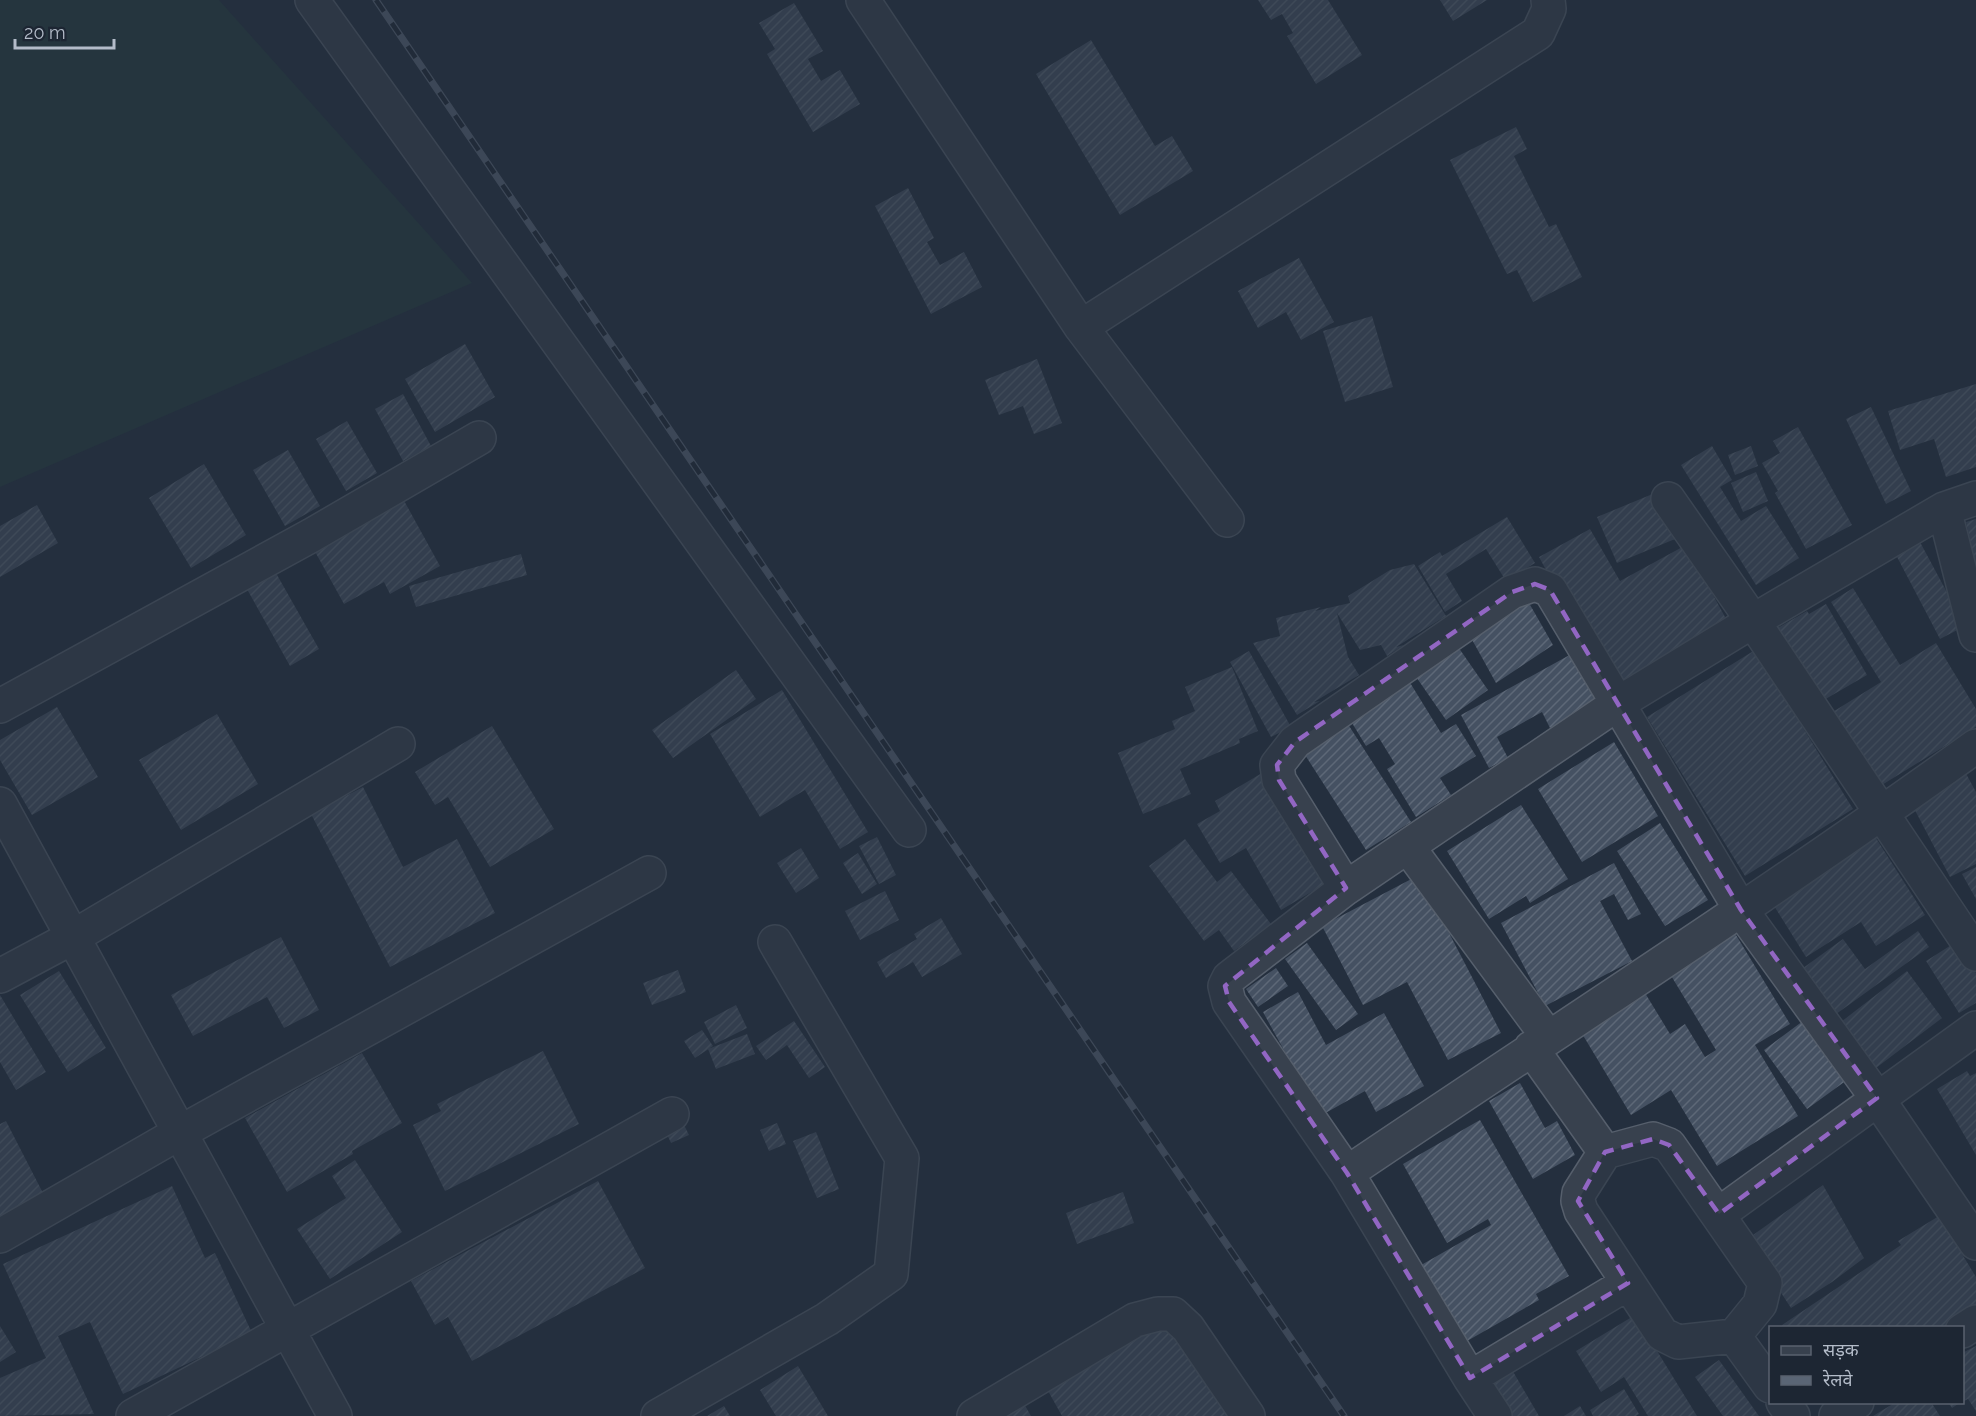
<svg xmlns="http://www.w3.org/2000/svg" width="1976" height="1416" viewBox="0 0 1976 1416" font-family="Raleway,'Noto Sans Devanagari',sans-serif">
	<defs>
		<pattern id="building-hatch" width="6" height="6" patternUnits="userSpaceOnUse" patternTransform="scale(1.5)"><rect width="6" height="6" fill="#455162"/><path d="M-1 1l2-2M0 6l6-6M5 7l2-2" fill="none" stroke="#5d6877"/></pattern>
	</defs>
	<rect width="100%" height="100%" fill="#242f3e"/>
	<path fill="#263c3f" d="M0 0H219L472 283 0 487Z"/>
	<path fill="url(#building-hatch)" d="M1258 0H1328L1362 55 1316 84 1287 36 1293 33 1282 14 1271 20Z
		M1440 0H1487L1453 21Z
		M794 3 823 51 808 59 821 81 840 70 860 104 813 132 767 54 775 49 759 23Z
		M1091 40 1155 146 1172 136 1193 171 1120 215 1036 74Z
		M1516 127 1527 149 1514 156 1549 227 1556 224 1582 277 1533 302 1517 270 1507 274 1450 160Z
		M908 188 934 238 927 242 940 265 964 252 982 287 931 314 875 206Z
		M1299 258 1334 322 1301 340 1286 312 1258 328 1238 291Z
		M1372 316 1393 387 1345 402 1323 331Z
		M465 344 495 397 435 432 405 379Z
		M1037 359 1062 423 1034 434 1023 406 999 415 985 380Z
		M1976 384V467L1946 477 1934 439 1900 450 1888 411Z
		M403 394 431 446 403 461 375 409Z
		M1871 407 1911 491 1886 504 1846 419Z
		M347 421 377 473 346 491 316 439Z
		M1798 427 1852 525 1806 549 1775 493 1778 491 1762 463 1780 453 1773 441Z
		M1712 446 1732 480 1720 487 1741 521 1766 506 1799 558 1756 585 1681 465Z
		M1751 446 1758 466 1735 475 1728 455Z
		M288 450 320 506 285 526 253 470Z
		M204 464 246 535 191 568 149 498Z
		M1756 472 1768 501 1743 512 1731 483Z
		M1655 493 1675 539 1617 563 1597 517Z
		M402 497 440 566 390 594 384 582 344 604 313 548Z
		M37 505 58 543 0 577V526Z
		M1507 517 1535 563 1506 581 1486 549 1446 574 1462 601 1445 612 1418 566 1440 552 1442 556Z
		M1976 519V563H1975L1966 522Z
		M1590 529 1620 581 1686 545 1731 628 1613 693 1539 557Z
		M1920 542 1965 626 1940 639 1896 555Z
		M521 554 527 575 416 607 409 586Z
		M1414 564 1446 616 1396 647 1404 645 1387 656 1381 645 1360 650 1337 613 1348 657 1359 675 1314 702 1320 701 1297 715 1253 643 1280 636 1276 618 1321 607 1315 611 1350 603 1348 596 1390 570Z
		M272 566 319 649 290 666 243 582Z
		M1853 588 1900 665 1936 643 1976 709V727L1877 788 1831 713 1881 682 1831 602Z
		M1529 603 1553 645 1496 683 1470 636Z
		M1826 604 1867 675 1817 704 1774 630 1807 611 1809 614Z
		M1454 641 1488 690 1446 720 1412 671Z
		M1755 650 1853 809 1745 876 1647 717Z
		M1249 651 1291 727 1271 737 1230 662Z
		M1575 652 1601 700 1550 728 1542 712 1497 737 1508 758 1489 768 1461 715Z
		M1232 667 1258 731 1239 739 1240 743 1180 769 1191 794 1143 814 1118 753 1175 729 1172 721 1195 711 1185 687Z
		M736 670 756 699 673 758 652 730Z
		M1409 681 1441 733 1456 724 1476 756 1440 778 1451 795 1416 817 1387 769 1395 764 1379 738 1366 746 1349 718Z
		M782 690 868 832 840 849 805 790 760 817 710 734Z
		M57 707 98 777 32 815 0 760V740Z
		M217 714 258 784 181 830 139 760Z
		M1342 715 1411 822 1366 850 1298 744Z
		M492 726 554 829 490 867 448 797 435 805 415 772Z
		M1614 742 1658 816 1582 862 1538 789Z
		M1963 768 1976 792V864L1950 877 1908 797Z
		M1262 773 1330 881 1281 910 1246 848 1220 863 1197 824 1220 811 1215 801Z
		M363 787 403 867 457 839 495 913 390 967 311 814Z
		M1521 805 1568 879 1530 903 1526 896 1489 919 1447 851Z
		M1660 823 1708 900 1665 926 1617 851Z
		M1874 835 1925 915 1876 946 1861 922 1806 957 1771 901Z
		M877 837 896 875 879 884 859 846Z
		M1185 839 1217 882 1231 871 1271 924 1234 951 1219 930 1204 941 1149 866Z
		M801 848 819 878 796 893 777 863Z
		M858 853 877 884 862 894 843 863Z
		M1614 863 1641 914 1628 920 1614 894 1600 901 1632 961 1545 1006 1501 923Z
		M1976 867V899L1962 874Z
		M1419 875 1501 1033 1448 1060 1407 982 1363 1005 1322 926Z
		M885 891 899 920 860 940 845 911Z
		M941 918 962 954 922 977 913 962 886 978 877 962 917 939 914 934Z
		M1733 930 1790 1024 1755 1045 1798 1116 1717 1166 1671 1090 1631 1115 1581 1032 1645 993 1670 1034 1685 1024 1705 1057 1716 1050 1667 969Z
		M1918 931 1929 947 1832 1017 1799 971 1843 939 1865 969Z
		M281 937 319 1010 284 1028 267 997 193 1036 171 995Z
		M1956 942 1976 973V1003L1959 1013 1926 961Z
		M1307 943 1358 1014 1336 1030 1285 959Z
		M1276 968 1288 986 1258 1007 1246 989Z
		M678 970 686 992 652 1005 643 983Z
		M59 971 106 1048 68 1072 20 995Z
		M1907 971 1942 1018 1872 1071 1837 1025Z
		M1298 992 1326 1045 1384 1013 1424 1086 1376 1112 1365 1091 1320 1116 1263 1012Z
		M0 995 46 1072 16 1090 0 1062Z
		M736 1005 747 1028 715 1044 704 1022Z
		M794 1021 825 1067 809 1078 787 1045 766 1060 756 1046Z
		M1803 1021 1847 1080 1807 1109 1764 1050Z
		M702 1030 713 1046 695 1058 684 1041Z
		M747 1034 755 1054 716 1069 708 1049Z
		M543 1051 579 1124 445 1191 413 1125 441 1111 437 1104Z
		M362 1053 402 1123 352 1151 353 1154 287 1192 245 1118Z
		M1967 1071 1970 1076 1976 1073V1155L1937 1089Z
		M1520 1083 1545 1128 1557 1121 1575 1155 1533 1179 1489 1101Z
		M678 1113 689 1135 671 1143 661 1121Z
		M1480 1120 1569 1276 1536 1294 1539 1300 1460 1345 1416 1268 1491 1225 1488 1219 1447 1243 1403 1164Z
		M6 1121 44 1195 0 1218V1124Z
		M777 1123 786 1144 769 1151 760 1130Z
		M816 1132 839 1189 817 1198 793 1141Z
		M355 1160 402 1232 330 1279 297 1229 346 1198 332 1176Z
		M598 1181 645 1268 472 1361 448 1317 435 1325 411 1281Z
		M1823 1185 1864 1258 1832 1282 1791 1308 1746 1240Z
		M172 1186 205 1258 215 1253 252 1333 123 1394 90 1322 58 1336 94 1414 0 1416V1378L46 1358 3 1264Z
		M1123 1192 1134 1223 1077 1244 1066 1213Z
		M1939 1216 1976 1277V1306L1945 1328H1783L1782 1325 1901 1245 1898 1241Z
		M1635 1315 1697 1416H1648L1624 1377 1601 1392 1576 1351Z
		M1174 1317 1231 1416H1062L1047 1389Z
		M0 1326 16 1352 0 1362Z
		M1976 1346V1411L1968 1399 1962 1402V1353Z
		M1719 1360 1759 1416H1723L1695 1377Z
		M1508 1363 1539 1416H1509L1486 1377Z
		M798 1366 828 1416H776L760 1390Z
		M1624 1389 1639 1414 1636 1416H1593L1590 1410Z
		M1023 1402 1031 1416H999Z
		M1896 1402H1931L1940 1416H1873Z
		M1948 1402H1961L1952 1408Z
		M724 1406 730 1416H707Z
		M1580 1406 1586 1416H1564Z"/>
	<g fill="none" stroke-linecap="round" stroke-linejoin="round">
		<g stroke="#565f6c" stroke-width="36">
			<path id="minor" d="M312 0 909 830
				M863 0 1081 327 1227 520
				M1081 327 1538 33 1549 9 1548 0
				M1668 499 1753 621 1976 954
				M1944 509 1976 635
				M0 706 312 535 479 438
				M0 804 335 1416
				M1408 847 1548 1037
				M1346 888 1279 780 1277 765 1295 742 1512 592 1535 584 1550 590 1741 910 1877 1098 1976 1243
				M0 976 73 937 398 744
				M1531 1048 1605 1152 1579 1193 1578 1201 1581 1211 1662 1334 1678 1342 1734 1336 1760 1304 1765 1283 1669 1145 1653 1139 1605 1152
				M1347 1173C1557 1031 1771 894 1976 746
				M1719 1214 1976 1028
				M0 1236 179 1133 649 873
				M1962 1331 1976 1322
				M1734 1336 1770 1386
				M1470 1378 1628 1283
				M1783 1402 1793 1416
				M133 1416 672 1114
				M658 1416 827 1319 891 1274 902 1158 775 942
				M974 1416 1135 1320 1158 1314H1173L1188 1328 1248 1416
				M1495 1416 1470 1378 1347 1173 1229 1002 1225 986 1229 978 1346 888 1617 704 1753 621 1944 509 1976 498
				M1836 1416 1857 1402"/>
		</g>
		<use href="#minor" stroke="#38414e" stroke-width="33"/>
		<g stroke="#5a6575" stroke-width="7">
			<path id="rail" d="M376 0 1344 1416"/>
		</g>
		<use href="#rail" stroke="#1d2633" stroke-width="4.5" stroke-dasharray="14" stroke-linecap="butt"/>
	</g>
	<path d="M0 0H1976V1416H0ZM1535 584 1550 590 1741 910 1877 1098 1719 1214 1669 1145 1653 1139 1605 1152 1578 1201 1628 1283 1470 1378 1347 1173 1229 1002 1225 986 1346 888 1279 780 1277 765 1295 742 1512 592Z" fill="#242f3e" fill-opacity=".55" fill-rule="evenodd"/>
	<path fill="none" stroke="#9266c3" stroke-width="4.5" stroke-dasharray="12 8" stroke-linejoin="round" d="M1535 584 1550 590 1741 910 1877 1098 1719 1214 1669 1145 1653 1139 1605 1152 1578 1201 1628 1283 1470 1378 1347 1173 1229 1002 1225 986 1346 888 1279 780 1277 765 1295 742 1512 592Z"/>
	<rect x="1769" y="1326" width="195" height="78" fill="#1d2633" stroke="#59626f" stroke-width="1.5"/>
	<rect x="1781" y="1346" width="30" height="9" fill="#38414e" stroke="#59626f" stroke-width="1.5"/>
	<text x="1823" y="1356" font-size="18" fill="#b4bcc9">सड़क</text>
	<rect x="1781" y="1376" width="30" height="9" fill="#5a6575" stroke="#59626f" stroke-width="1.5"/>
	<text x="1823" y="1386" font-size="18" fill="#b4bcc9">रेलवे</text>
	<path d="M15 39v9h99v-9" fill="none" stroke="#b4bcc9" stroke-width="3"/>
	<text x="24" y="39" font-size="18" fill="#b4bcc9" stroke="#1d2633" stroke-width="4.5" paint-order="stroke">20 m</text>
</svg>
